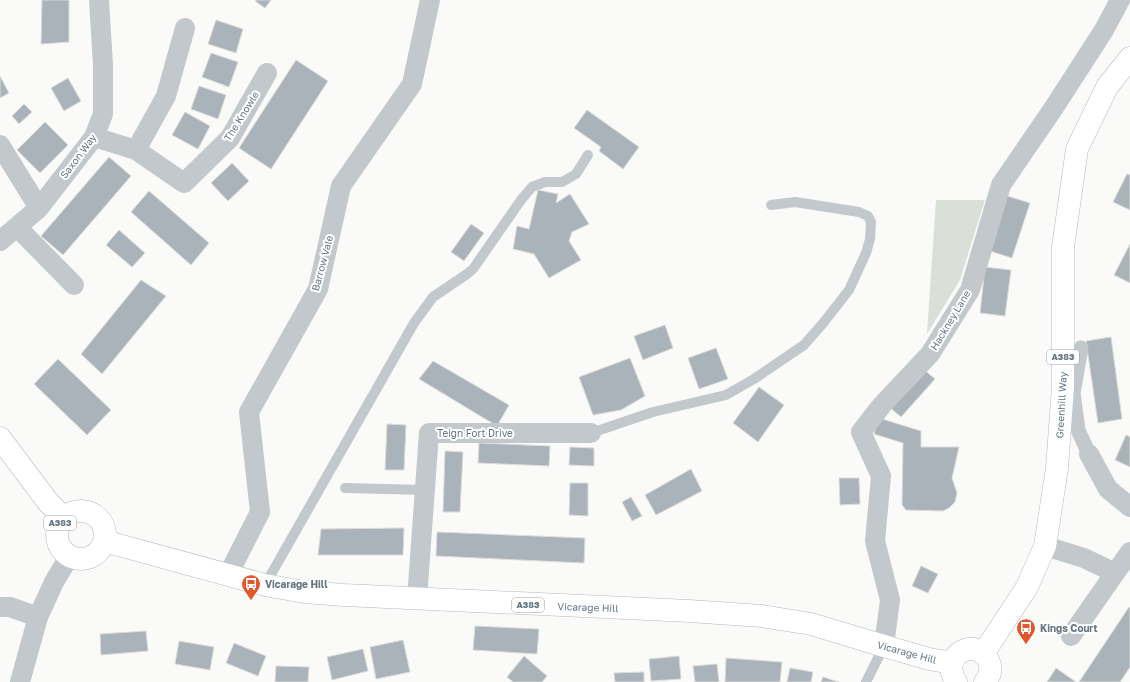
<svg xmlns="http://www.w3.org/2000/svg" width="1130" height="682" viewBox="0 0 1130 682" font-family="'Golos Text',sans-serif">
	<rect width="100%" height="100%" fill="#fafaf8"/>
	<path fill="#dadfd7" d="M936 200H985L960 280 927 334Z"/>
	<path fill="#aab3b9" stroke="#dcdcda" d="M42 0H69V42L41 44Z
		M256 0H271L265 8 255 1Z
		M216 20 243 29 236 53 208 44Z
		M211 53 238 62 229 87 202 77Z
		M296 60 328 81 271 169 239 148Z
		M0 76 9 93 0 98Z
		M68 78 81 101 64 111 51 88Z
		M199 86 226 95 218 119 191 109Z
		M24 104 32 112 19 124 12 116Z
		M587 110 639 147 623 169 599 151 601 147 574 128Z
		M185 112 210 126 198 149 172 135Z
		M45 122 68 145 40 173 17 150Z
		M109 157 131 176 63 255 41 236Z
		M232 163 249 181 228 201 211 183Z
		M1127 174 1130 175V210L1113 202Z
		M538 190 558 194 556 203 570 194 589 224 572 232 569 241 581 260 549 278 534 254 513 249 517 226 529 229Z
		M149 191 209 243 191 265 131 212Z
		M1007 196 1030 203 1012 258 990 251Z
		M471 224 484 233 464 261 451 252Z
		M119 230 145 253 132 267 106 245Z
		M1130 244V283L1114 275Z
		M985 267 1011 270 1005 316 980 313Z
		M141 280 166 296 102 374 81 354Z
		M665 325 673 348 643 360 634 336Z
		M1111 337 1122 419 1098 423 1086 341Z
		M716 348 728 379 699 389 688 358Z
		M630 358 645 396 621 410 593 415 579 377Z
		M58 359 111 410 87 435 34 384Z
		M433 361 509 405 497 426 419 379Z
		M921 367 935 379 901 417 887 405Z
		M759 387 784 405 758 442 733 423Z
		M879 418 921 431V447H959L952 478 957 493 955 502 949 508 943 511 906 510 902 505 903 443 874 434Z
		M387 424 406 425 404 470H385Z
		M1126 435 1130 437V467L1115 460Z
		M479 443 550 446 549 466 478 463Z
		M570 447 594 448V466L569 465Z
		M445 451 463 452 460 512H443Z
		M691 469 702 491 656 515 645 495Z
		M839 478H859L860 504 840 505Z
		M570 483H588V516L569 515Z
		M631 497 642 516 632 521 622 502Z
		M404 528 403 555H318L321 529Z
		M437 532 585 538 584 563 436 556Z
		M921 566 938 574 928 593 912 586Z
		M1129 607 1130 608V667L1120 682H1079Z
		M475 626 539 629 537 654 473 650Z
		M146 631 148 651 101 655 100 634Z
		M403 640 410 672 376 679 370 647Z
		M179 641 214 647 210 670 175 664Z
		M234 643 266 656 258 676 226 663Z
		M363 649 368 671 332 680 327 657Z
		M524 656 547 676 542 682H513L507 677Z
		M679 656 681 679 651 681 649 659Z
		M726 658 782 662 780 682H725Z
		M717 664 719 682H695L693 666Z
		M276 666 309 667 308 682H275Z
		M790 668 813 672 811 682H787Z
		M1056 668 1076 682H1047Z
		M644 672V682H615L614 673Z
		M823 677 839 682H821Z"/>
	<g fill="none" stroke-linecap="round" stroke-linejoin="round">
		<g stroke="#b5babe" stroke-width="23">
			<path id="primary" d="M0 438 48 502 64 518
				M57 535a24 24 0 1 1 48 0a24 24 0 1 1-48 0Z
				M104 541 265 585 304 592 344 595 689 611 762 616 811 624 884 646 929 659 952 663
				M983 654 1027 587 1045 546 1057 468 1063 387V247L1077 149 1107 87 1130 58
				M956 682C938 654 979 635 989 662 992 669 990 676 985 682"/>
		</g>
		<path stroke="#c3c8cc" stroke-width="10" d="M591 433 653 412 726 395 754 379 804 345 824 322 849 290 866 253 870 239 871 222 868 216 859 212 795 202 771 205
			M345 488 425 490
			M265 585 414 323 433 297 467 274 473 269 521 200 532 187 545 182H562L576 174 588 155
			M866 682 884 646"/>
		<path stroke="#c3c8cc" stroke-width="15" d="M1081 348 1073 393 1078 430 1089 454"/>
		<path stroke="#c3c8cc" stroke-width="20" d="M94 137 136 150 184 183 230 138 267 73
			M0 145 39 208
			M136 150 166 96 185 28
			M17 227 74 285
			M0 241 39 208 94 137 103 114V65L99 0
			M1089 454 1108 489 1130 507
			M1045 546 1084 558 1115 573 1130 552
			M228 575 260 512 249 412 318 289 341 186 412 84 430 0
			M417 599 429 433H591
			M0 607H10L38 617
			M1071 636 1115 573
			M884 646 890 600 875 541 881 476 861 432 882 405 930 354 970 290 1001 185 1053 109 1104 30 1120 0
			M20 682 38 617 54 582 69 557"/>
		<use href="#primary" stroke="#fff" stroke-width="22"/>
	</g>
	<defs>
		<g id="bus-pin" transform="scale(1)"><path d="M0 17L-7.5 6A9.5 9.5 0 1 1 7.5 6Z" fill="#e4572e" stroke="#fff"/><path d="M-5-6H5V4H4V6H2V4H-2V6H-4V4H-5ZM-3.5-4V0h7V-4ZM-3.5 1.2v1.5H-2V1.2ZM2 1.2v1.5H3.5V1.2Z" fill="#fff"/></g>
	</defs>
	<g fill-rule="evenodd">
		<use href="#bus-pin" x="251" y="584"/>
		<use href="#bus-pin" x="1026" y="628"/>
	</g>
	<g text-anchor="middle" stroke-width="4" stroke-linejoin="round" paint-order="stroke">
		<g fill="#fff" stroke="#939fa8" stroke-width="1">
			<rect x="1047" y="350" width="32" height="14" rx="3"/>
			<rect x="44" y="516" width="32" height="14" rx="3"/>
			<rect x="512" y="598" width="32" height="14" rx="3"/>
		</g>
		<g font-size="9" font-weight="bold" fill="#657683">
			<text x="1063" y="360">A383</text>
			<text x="60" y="526">A383</text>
			<text x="528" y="608">A383</text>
		</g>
		<g font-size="10" fill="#657683" stroke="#fff">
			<text transform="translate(241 116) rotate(-58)" y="4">The Knowle</text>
			<text transform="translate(78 156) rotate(-53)" y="4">Saxon Way</text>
			<text transform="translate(322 263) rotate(-75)" y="4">Barrow Vale</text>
			<text transform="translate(950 320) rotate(-59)" y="4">Hackney Lane</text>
			<text transform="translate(1061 405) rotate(-87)" y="4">Greenhill Way</text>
			<text x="475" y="437">Teign Fort Drive</text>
			<text transform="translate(588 607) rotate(2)" y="4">Vicarage Hill</text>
			<text transform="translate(907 652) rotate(15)" y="4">Vicarage Hill</text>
		</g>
		<g font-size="10" font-weight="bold" fill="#657683" stroke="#fff" text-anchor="start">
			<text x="265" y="588">Vicarage Hill</text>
			<text x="1040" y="632">Kings Court</text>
		</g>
	</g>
</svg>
